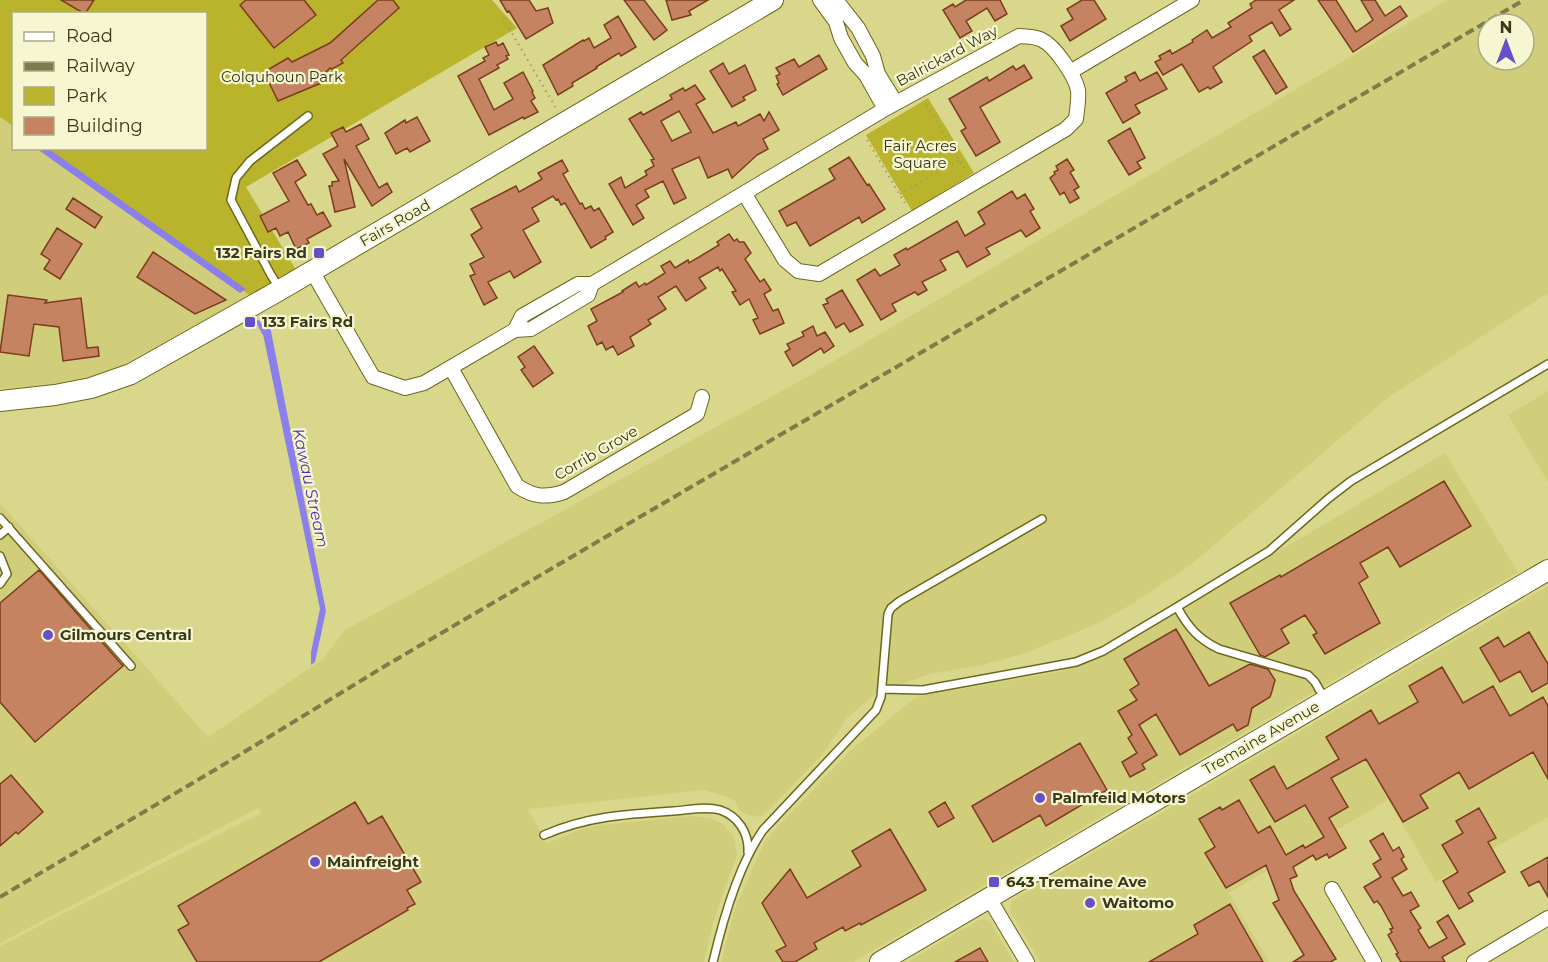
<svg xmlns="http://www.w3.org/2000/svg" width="1548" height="962" viewBox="0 0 1548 962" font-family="Montserrat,sans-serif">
	<rect width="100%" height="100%" fill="#d9d78c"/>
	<path fill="#d1ce7b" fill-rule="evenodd" d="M1447 0H1548V293L1389 397 1189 566 1132 604 1096 624 1026 653 982 665 931 674 878 692 847 718 822 755 764 815 758 817 745 814 739 810 736 802 729 797 704 790 528 809 547 843 582 829 601 825 690 816 709 818 723 824 734 837 737 855 713 923 704 962H0V946L261 813 258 808 0 943V503L208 737 323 659 345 630 800 381ZM1488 24H1524V60H1488Z
		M0 116 13 126 14 148 45 149 252 297 126 366 70 382 18 388H0Z
		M1548 391V482L1508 415Z
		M1445 453 1518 572 854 962H721L735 908 766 839 851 750 916 697 1057 672 1082 665 1108 652Z
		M1548 586V817L1436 882 1388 800 1229 893 1269 962H1040L1010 911 1011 901Z
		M985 919 991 923 1014 962H907L979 920Z"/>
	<path fill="#bab32c" d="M0 0H492L517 28 246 187 296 270 252 297 45 149 206 148V14H14L13 126 0 117Z
		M928 98 974 173 912 211 866 135Z"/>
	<path fill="#8b7feb" d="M37 149H49L246 289 240 293Z
		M270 326 326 611 315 662 311 665V652L320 609 262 329Z"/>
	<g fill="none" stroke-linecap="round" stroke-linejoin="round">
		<path stroke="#8b7feb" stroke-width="4" d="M258 322 264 333"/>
	</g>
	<path fill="#c68362" stroke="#7a3d1d" stroke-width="1.5" fill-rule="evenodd" d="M61 0H94L85 14Z
		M246 0H304L316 15 274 48 240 5Z
		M378 0H393L399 8 341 60 343 63 332 69 330 68 319 79 321 83 278 101 264 72 288 58 292 62 330 43Z
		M500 0H529L536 11 548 8 553 23 526 39 509 11 507 12Z
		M624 0H644L667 30 654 40Z
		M666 0H708L689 11 691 15 672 20Z
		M966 0H1000L1007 14 995 21 987 8 966 21 972 31 960 38 943 10 953 4 955 7Z
		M1082 0H1094L1106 19 1070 41 1061 26 1073 19 1067 9Z
		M1256 0H1294L1279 10 1291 29 1280 36 1272 22 1249 36 1252 41 1213 67 1222 82 1210 89 1208 87 1199 92 1182 64 1163 75 1155 62 1161 59 1159 56 1170 50 1172 54 1193 42 1192 40 1207 30 1212 38 1231 27 1228 23 1252 8 1250 4Z
		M1318 0H1336L1356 32 1373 20 1361 0H1375L1385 16 1400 6 1407 16 1353 52Z
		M618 16 636 47 621 56 619 53 596 67 597 68 572 83 573 86 558 95 543 65 583 40 584 41 589 38 594 48 611 38 604 25Z
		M496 42 498 46 503 43 509 55 506 56 508 59 497 65 499 68 479 79 494 110 513 99 504 83 523 72 533 91 532 92 535 98 531 101 538 112 524 119 523 117 489 135 458 76 485 61 483 58 489 55 485 47Z
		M1264 50 1287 87 1276 94 1253 57Z
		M819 55 827 69 783 95 777 84 779 83 776 76 780 74 776 68 794 59 799 67Z
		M723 63 729 74 745 65 756 90 743 97 745 100 732 107 710 71Z
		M1024 65 1032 78 980 107 1000 142 976 156 961 131 966 128 949 99 987 77 989 81 1013 66 1016 70Z
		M1135 72 1140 81 1157 72 1167 89 1135 105 1140 113 1123 123 1106 93 1127 81 1125 77Z
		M695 85 705 99 696 104 713 133 736 122 738 126 760 114 764 121 769 112 779 130 763 139 768 149 757 155 732 178 728 169 708 178 699 157 672 169 686 198 674 204 663 181 645 190 649 197 636 205 644 218 633 225 609 184 621 177 625 188 647 175 645 171 654 166 651 160 654 159 629 119 641 112 643 115 672 99 670 95 683 88 685 91ZM679 111 691 132 672 141 661 121Z
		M417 117 430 141 410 152 407 148 396 154 385 133 405 120 406 123Z
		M361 124 369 139 356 146 379 188 387 183 392 192 372 206 344 159 355 207 335 212 329 186H332V182L339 181 323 154 338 146 331 133 343 127 346 132Z
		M1130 128 1145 158 1137 162 1141 168 1129 175 1108 141Z
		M849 157 867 185 869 184 885 209 862 223 859 217 810 246 796 222 787 226 779 211 835 179 829 169Z
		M1067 159 1074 170 1070 172 1079 187 1074 190 1079 198 1070 203 1064 192 1060 195 1050 178 1055 174 1054 172 1058 170 1056 166Z
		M297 160 306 175 295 182 308 205 311 204 317 215 323 212 331 226 307 239 309 243 296 249 288 232 280 236 276 228 268 232 260 216 289 201 273 173Z
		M562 160 568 171 563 174 580 204 582 203 585 209 591 206 594 211 599 208 613 232 605 237 606 239 591 248 565 203 561 205 558 199 556 200 553 196 532 208 539 221 523 230 541 262 514 278 510 271 488 282 497 298 484 305 470 276 475 274 470 264 484 257 471 235 482 228 471 209 516 186 519 192 542 179 538 173Z
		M1012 191 1017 199 1025 194 1034 209 1030 211 1040 228 1026 237 1021 230 986 248 990 254 967 267 958 251 940 260 946 270 922 282 927 290 918 295 915 292 892 304 896 311 881 320 857 280 875 269 880 276 900 265 894 255 906 248 907 250 957 221 965 236 985 224 978 212Z
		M73 198 102 217 95 228 66 209Z
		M57 228 82 244 60 279 44 269 50 260 41 254Z
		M729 234 734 241 737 239 739 242H744L751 253 745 259 760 282 764 279 771 290 764 294 773 311 778 309 784 323 760 334 753 320 758 318 749 299 740 305 732 292 736 291 722 269 720 271 718 267 699 278 706 288 686 301 676 286 658 297 666 309 648 320 651 324 630 337 634 346 618 355 613 346 606 350 602 342 597 345 588 326 597 321 591 309 623 292 622 291 636 282 639 287 645 283 646 285 665 273 661 266 670 261 675 268 688 260 689 263 719 245 717 242Z
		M153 252 226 300 195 314 137 277Z
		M842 290 863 325 850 332 844 323 836 328 823 305 828 303 826 299Z
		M8 295 47 300 45 303 81 298 87 348 98 347 99 356 63 361 59 327 34 324 29 356 0 352Z
		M813 326 817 336 825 332 834 346 824 353 821 348 793 366 785 352 790 349 787 344 804 336 802 332Z
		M534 346 553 373 533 387 521 370 525 367 518 357Z
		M1444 481 1471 526 1400 567 1388 547 1360 563 1368 577 1359 583 1380 623 1325 654 1313 635 1317 633 1305 615 1281 629 1289 643 1265 657 1260 655 1230 603 1280 575 1281 577Z
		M39 570 123 666 35 742 0 702V603Z
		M1176 629 1209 686 1250 664 1268 669 1275 680 1272 691 1270 697 1252 708 1248 725 1237 731 1233 724 1180 755 1156 714 1139 725 1157 755 1142 764 1145 769 1130 777 1122 762 1137 753 1128 738 1132 735 1118 711 1137 700 1130 690 1139 684 1124 659Z
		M1529 632 1548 664V683L1532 692 1520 671 1500 682 1480 648 1498 637 1504 647Z
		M1442 667 1463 703 1493 686 1510 716 1543 697 1548 706V779L1533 752 1469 789 1459 772 1420 795 1428 808 1403 822 1366 759 1331 778 1348 807 1329 818 1346 848 1329 858 1327 854 1316 860 1313 855 1293 867 1297 876 1290 879 1294 891 1336 959 1330 962H1293L1304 955 1273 903 1279 900 1266 865 1226 888 1205 853 1215 847 1199 819 1220 807 1222 810 1239 800 1258 833 1270 826 1286 855 1303 845 1305 848 1324 837 1305 805 1275 822 1250 780 1274 766 1287 789 1339 759 1326 737 1371 710 1379 724 1418 702 1409 686Z
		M1080 743 1107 790 1046 826 1040 815 993 842 972 806Z
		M11 775 43 812 18 834 16 832 0 846V784Z
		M355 802 368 824 382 816 421 882 407 890 415 904 407 908 408 910 319 962H197L178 930 189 924 178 906Z
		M945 802 954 818 938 827 929 812Z
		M1479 808 1496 838 1488 842 1505 872 1468 893 1473 901 1459 909 1443 881 1458 872 1442 845 1463 833 1456 821Z
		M890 829 926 890 861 925 860 923 845 931 843 927 814 943 817 949 795 962H783L776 951 786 946 762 903 790 869 807 898 861 866 852 851Z
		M1383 833 1393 851 1399 847 1404 857 1401 859 1407 869 1392 878 1403 896 1411 892 1419 906 1410 911 1421 928 1418 930 1429 948 1447 938 1437 922 1448 915 1465 944 1442 957 1445 962H1401L1396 954 1398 953 1388 935 1392 932 1390 929 1393 928 1381 906 1377 901 1374 903 1364 887 1381 877 1373 864 1381 859 1370 841Z
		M1548 857V897L1539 881 1529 886 1521 872Z
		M1230 904 1263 962H1149L1198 934 1194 925Z
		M980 948 988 962H955Z"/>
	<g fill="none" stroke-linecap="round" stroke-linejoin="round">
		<g stroke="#6c681c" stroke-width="10">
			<path id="lane" d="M280 289 271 275 231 200 236 178 250 161 308 116
				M0 518 131 666
				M0 535 9 527
				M0 556 7 574 0 584
				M882 689 923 690 1076 662 1103 651 1177 607
				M1324 698 1315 682 1308 675 1219 649C1198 639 1188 627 1177 607L1269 551 1329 498 1351 481 1548 364
				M544 835C588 816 627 814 674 811 688 810 706 806 720 810 738 816 749 833 748 852
				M713 962C723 919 738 866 763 830L876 710 881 697 888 614 891 608 900 601 1042 519"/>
		</g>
		<g stroke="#6c681c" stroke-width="16">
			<path id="street" d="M820 0 836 22 841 38 855 63 866 75 885 109
				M836 0 858 28 873 56 878 74 896 103
				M1070 72 1192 0
				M312 271 373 377 405 388 424 383 515 330
				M592 284 588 295 531 329 515 330 522 316 578 284H592L885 109 896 103 1019 36C1026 37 1035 36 1042 40 1055 46 1075 76 1078 90 1079 99 1077 110 1076 119L1066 129 819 274 798 271 785 260 744 193
				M451 368 517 486C534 497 545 498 564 492L697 414 702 397
				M1332 889 1374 962
				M989 898 1027 962
				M1474 962 1548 918"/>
		</g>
		<g stroke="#6c681c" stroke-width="22">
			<path id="secondary" d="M0 401 55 395 91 388 131 374 280 290 773 0
				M880 962 1548 570"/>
		</g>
		<path stroke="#9f9d63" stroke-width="2" stroke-dasharray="1.5 4.5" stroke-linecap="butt" d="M503 18 556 108
			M927 105 966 171
			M867 140 906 205
			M900 194 959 160"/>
		<use href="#lane" stroke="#fff" stroke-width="7"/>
		<use href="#street" stroke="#fff" stroke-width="14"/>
		<use href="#secondary" stroke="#fff" stroke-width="20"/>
		<path stroke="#7e7c4b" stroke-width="4" stroke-dasharray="9 4.5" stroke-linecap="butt" d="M0 897 218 768 385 666 1524 0"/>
	</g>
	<g fill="#6550c9" stroke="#f6f6d1" stroke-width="2">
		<rect x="313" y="247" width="12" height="12" rx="3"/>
		<rect x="244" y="316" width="12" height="12" rx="3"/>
		<circle cx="48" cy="635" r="6"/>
		<circle cx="1040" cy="798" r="6"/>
		<circle cx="315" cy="862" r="6"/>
		<rect x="988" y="876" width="12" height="12" rx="3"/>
		<circle cx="1090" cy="903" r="6"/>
	</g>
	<g text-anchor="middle" stroke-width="4.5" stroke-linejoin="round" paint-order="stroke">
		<g font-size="15" fill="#3a381a" stroke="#f6f6d1">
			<text transform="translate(947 56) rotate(-28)" y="5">Balrickard Way</text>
			<text transform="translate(395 223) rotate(-30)" y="5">Fairs Road</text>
			<text transform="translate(596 453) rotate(-30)" y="5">Corrib Grove</text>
			<text transform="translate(1261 738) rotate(-30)" y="5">Tremaine Avenue</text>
		</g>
		<g font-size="15" fill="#35341d" stroke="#f6f6d1">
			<text x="282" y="82">Colquhoun Park</text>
			<text x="920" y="151">Fair Acres<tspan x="920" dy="17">Square</tspan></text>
		</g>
		<g font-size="15" font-weight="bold" fill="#3a381a" stroke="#f6f6d1" text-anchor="start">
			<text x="307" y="258" text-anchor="end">132 Fairs Rd</text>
			<text x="262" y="327">133 Fairs Rd</text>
			<text x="60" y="640">Gilmours Central</text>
			<text x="1052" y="803">Palmfeild Motors</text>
			<text x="327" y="867">Mainfreight</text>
			<text x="1006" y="887">643 Tremaine Ave</text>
			<text x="1102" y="908">Waitomo</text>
		</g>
		<g font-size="16" font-style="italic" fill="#5134b1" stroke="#f6f6d1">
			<text transform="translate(311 488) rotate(78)" y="6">Kawau Stream</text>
		</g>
	</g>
	<rect x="12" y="12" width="195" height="138" fill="#f6f6d1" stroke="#abaa88" stroke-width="1.5"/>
	<rect x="24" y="32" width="30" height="9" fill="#ffffff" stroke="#abaa88" stroke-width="1.5"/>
	<text x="66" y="42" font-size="18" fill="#3a381a">Road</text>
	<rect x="24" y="62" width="30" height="9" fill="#7e7c4b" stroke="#abaa88" stroke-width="1.5"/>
	<text x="66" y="72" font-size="18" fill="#3a381a">Railway</text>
	<rect x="24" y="87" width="30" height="18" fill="#bab32c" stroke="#abaa88" stroke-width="1.5"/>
	<text x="66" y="102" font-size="18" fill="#3a381a">Park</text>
	<rect x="24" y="117" width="30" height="18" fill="#c68362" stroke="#abaa88" stroke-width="1.5"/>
	<text x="66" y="132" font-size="18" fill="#3a381a">Building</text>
	<g transform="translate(1506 42)"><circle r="28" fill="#f6f6d1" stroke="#abaa88" stroke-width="1.5"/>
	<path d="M0-4.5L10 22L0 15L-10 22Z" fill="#6550c9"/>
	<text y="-9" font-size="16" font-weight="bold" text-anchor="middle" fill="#3a381a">N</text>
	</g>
</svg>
